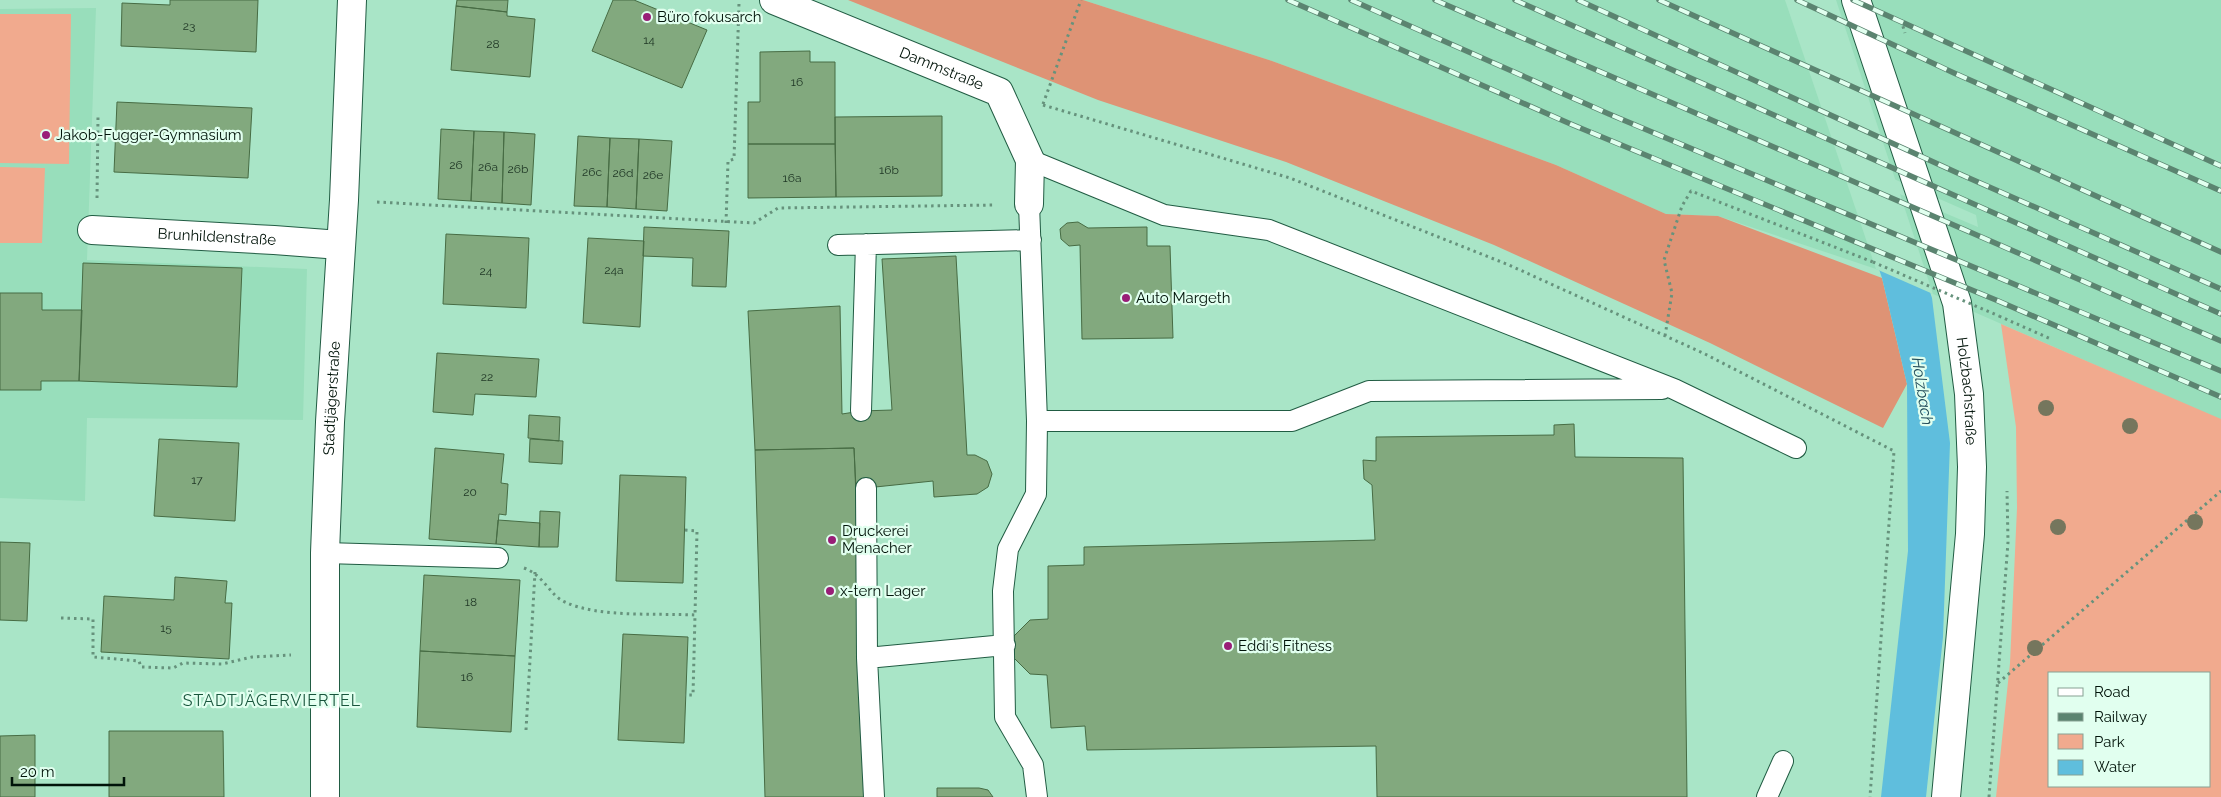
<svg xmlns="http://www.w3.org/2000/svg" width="2221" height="797" viewBox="0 0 2221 797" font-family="Raleway,sans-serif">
	<rect width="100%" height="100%" fill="#a9e5c7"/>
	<path fill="#98debb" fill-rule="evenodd" d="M1083 0H2221V420L1876 269 1718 216 1666 214 1556 165 1269 60ZM1846 158 1976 215 1978 227 1850 173Z
		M96 8 87 260 307 269 303 420 87 418 85 501 0 498V9Z"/>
	<path fill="#f1aa8e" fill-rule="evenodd" d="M0 14H71L69 164 0 163Z
		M0 167 45 168 42 243H0Z
		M2001 324 2221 419V797H1996L2010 663 2017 508 2016 427ZM2050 673H2210V786H2050Z"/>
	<path fill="#de9375" d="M848 0H1083L1269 60 1556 165 1666 214 1718 216 1882 278 1907 384 1883 428 1710 343 1494 245 1286 162 1098 100Z"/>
	<path fill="#5fbedd" d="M1787 0H1833L1932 298 1950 443 1943 637 1926 797H1881L1908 551 1907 384 1882 278Z"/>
	<path fill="#a9e5c7" d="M1785 0H1836L1933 294 1876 269Z"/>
	<path fill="#82a97e" stroke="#476c44" d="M170 0H258L256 52 121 46 122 3 170 5Z
		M457 0H508L507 12 456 6Z
		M613 0H634L707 30 682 88 592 51Z
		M456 6 507 12V16L535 19 530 77 451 70Z
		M810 51V62H835V144H748V102H760V52Z
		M117 102 252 108 248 178 114 172Z
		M942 116V196L836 197 835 117Z
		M441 129 474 131 471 201 438 199Z
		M474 131 504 132 502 203 471 201Z
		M504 132 535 134 531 205 502 203Z
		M578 136 610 138 607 207 574 206Z
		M610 138 639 139 636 209 607 207Z
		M639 139 672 141 667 211 636 209Z
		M748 144H835L836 197 748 198Z
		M1078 222 1088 228 1147 227V246H1170L1173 338 1082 339 1080 245 1069 246 1061 239 1060 229 1067 223Z
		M644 227 729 231 726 287 692 286 693 258 643 256Z
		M446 234 529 238 526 308 443 304Z
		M588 238 644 241 640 327 583 323Z
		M956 256 967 455H975L987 461 992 474 988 487 977 494 934 497 933 481 856 489 854 448 755 450 748 311 840 306 842 414 861 411 892 410 882 259Z
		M83 263 242 268 237 387 79 381Z
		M0 293H42V310H82L79 381H41V390H0Z
		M437 353 539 359 536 397 475 394 473 415 433 412Z
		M529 415 560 417 559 441 528 438Z
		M1574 424 1575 457 1683 458 1687 797H1377L1376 746 1087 750 1085 726 1051 728 1047 675 1030 674 1014 658V636L1030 620 1048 619V566L1084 565V547L1375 540 1372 485 1364 479 1363 460 1376 461V437L1554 435V425Z
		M159 439 239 443 235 521 154 516Z
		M530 439 563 441 562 464 529 462Z
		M435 448 504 454 501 483 508 484 506 515 499 514 496 544 429 539Z
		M854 448 860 594 864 797H765L755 450Z
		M620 475 686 477 683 583 616 581Z
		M540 511 560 512 558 547H539Z
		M498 520 540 523 539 547 496 544Z
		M0 542 30 543 27 621 0 620Z
		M424 575 520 580 515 656 420 651Z
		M175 577 227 581 225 603H232L229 659 101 652 104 596 174 600Z
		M623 634 688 637 684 743 618 740Z
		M420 651 515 656 511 732 417 727Z
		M109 731H223L224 797H109Z
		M35 735V797H0V736Z
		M937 788H979L988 790 993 797H937Z"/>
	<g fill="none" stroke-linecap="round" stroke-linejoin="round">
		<g stroke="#215c43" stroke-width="22">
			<path id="service" d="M1030 160 1164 215 1269 230 1674 389 1796 448
				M1029 204 1037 421 1036 494 1008 549 1003 591 1005 717 1033 765 1037 797
				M838 245 1031 240
				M861 411 866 244
				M1037 421H1292L1369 391 1662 389
				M866 488 867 658 874 797
				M325 553 498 558
				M867 658 1005 645
				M1767 797 1783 761"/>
		</g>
		<g stroke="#215c43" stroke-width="30">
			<g id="minor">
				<path id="s1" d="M774 0 999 92 1030 160 1029 204"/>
				<path id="s2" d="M92 230 274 240 340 245"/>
				<path id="s3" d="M325 797V553L330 422 344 200 352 0"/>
			</g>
		</g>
		<g stroke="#215c43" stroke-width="30">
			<g id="secondary">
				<path id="s4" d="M1856 0 1957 303 1969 394 1972 467 1970 534 1946 797"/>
			</g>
		</g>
		<path stroke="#66927c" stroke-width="3" stroke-dasharray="2.5 4" stroke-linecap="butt" d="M1901 20 1905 33
			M1043 104 1081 0
			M1043 105 1290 178 1509 265 1703 353 1894 451 1870 797
			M97 198 98 116
			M377 202 754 223 778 208 996 205
			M726 223 728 161 734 159 739 3
			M1999 316 2051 339
			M1665 336 1672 293 1664 260 1682 206 1691 191 1873 262
			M685 530 697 531 695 615
			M524 568C545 576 550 596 565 602 599 618 657 613 695 615L693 695H685
			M61 618 93 619V657L139 661 141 667 173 668 183 663 222 664 252 657 291 655
			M1998 683 2221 491
			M526 730 535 572
			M1989 797 2008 542 2007 491"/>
		<use href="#service" stroke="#fff" stroke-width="20"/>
		<use href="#minor" stroke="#fff" stroke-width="28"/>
		<use href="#secondary" stroke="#fff" stroke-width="28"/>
		<g stroke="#5b8470" stroke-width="5.5">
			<path id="rail" d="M1288 0 1573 125 1996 300 2221 397
				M1351 0 1609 114 2221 371
				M1435 0 2221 341
				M1515 0 2221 314
				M1578 0 1962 175 2221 289
				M1659 0 2221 252
				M1797 0 1954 73 2221 191
				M1853 0 2221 166"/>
		</g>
		<use href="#rail" stroke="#e1ffef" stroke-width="4" stroke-dasharray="11" stroke-linecap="butt"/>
		<path stroke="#66927c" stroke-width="3" stroke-dasharray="2.5 4" stroke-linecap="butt" d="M1873 262 1999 316"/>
	</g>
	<g fill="#75765d">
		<circle cx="2046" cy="408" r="8"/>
		<circle cx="2130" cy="426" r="8"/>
		<circle cx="2195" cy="522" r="8"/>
		<circle cx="2058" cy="527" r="8"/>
		<circle cx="2035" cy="648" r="8"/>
	</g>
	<g fill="#991e77" stroke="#e1ffef" stroke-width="2">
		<circle cx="647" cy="17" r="5"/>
		<circle cx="46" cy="135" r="5"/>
		<circle cx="1126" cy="298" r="5"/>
		<circle cx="832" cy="540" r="5"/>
		<circle cx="830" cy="591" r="5"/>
		<circle cx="1228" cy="646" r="5"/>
	</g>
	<g text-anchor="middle" stroke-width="4.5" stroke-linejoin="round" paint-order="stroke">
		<g font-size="12" fill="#203826">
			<text x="189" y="30">23</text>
			<text x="649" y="44">14</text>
			<text x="493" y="48">28</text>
			<text x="797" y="86">16</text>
			<text x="456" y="169">26</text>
			<text x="488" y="171">26a</text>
			<text x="518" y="173">26b</text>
			<text x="889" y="174">16b</text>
			<text x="592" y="176">26c</text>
			<text x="623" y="177">26d</text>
			<text x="653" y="179">26e</text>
			<text x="792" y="182">16a</text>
			<text x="614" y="274">24a</text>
			<text x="486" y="275">24</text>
			<text x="487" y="381">22</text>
			<text x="197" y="484">17</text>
			<text x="470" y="496">20</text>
			<text x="471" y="606">18</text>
			<text x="166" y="632">15</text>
			<text x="467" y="681">16</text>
		</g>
		<g font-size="15" fill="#001309" stroke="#e1ffef" text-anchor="start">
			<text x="657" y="22">Büro fokusarch</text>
			<text x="56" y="140">Jakob-Fugger-Gymnasium</text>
			<text x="1136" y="303">Auto Margeth</text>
			<text x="842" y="536">Druckerei<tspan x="842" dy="17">Menacher</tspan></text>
			<text x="840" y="596">x-tern Lager</text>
			<text x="1238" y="651">Eddi's Fitness</text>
		</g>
		<g font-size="15" fill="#001309" stroke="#e1ffef">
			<text dy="5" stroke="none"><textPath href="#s1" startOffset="181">Dammstraße</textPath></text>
			<text dy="5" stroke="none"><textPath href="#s2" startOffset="125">Brunhildenstraße</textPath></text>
			<text dy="5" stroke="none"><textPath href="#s4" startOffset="408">Holzbachstraße</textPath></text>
			<text dy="5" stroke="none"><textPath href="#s3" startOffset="399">Stadtjägerstraße</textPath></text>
		</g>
		<g font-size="16" font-style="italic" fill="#224c5a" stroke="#e1ffef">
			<text transform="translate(1923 391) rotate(81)" y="6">Holzbach</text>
		</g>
		<g font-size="16" letter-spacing="1" fill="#18553c" stroke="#e1ffef">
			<text x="272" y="706">STADTJÄGERVIERTEL</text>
		</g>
	</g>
	<rect x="2048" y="672" width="162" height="115" fill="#e1ffef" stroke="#87a193"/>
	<rect x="2058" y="688" width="25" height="8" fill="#ffffff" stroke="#87a193"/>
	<text x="2094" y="697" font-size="15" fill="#001309">Road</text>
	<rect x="2058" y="713" width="25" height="8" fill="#5b8470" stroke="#87a193"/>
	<text x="2094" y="722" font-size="15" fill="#001309">Railway</text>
	<rect x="2058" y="734" width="25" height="15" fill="#f1aa8e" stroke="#87a193"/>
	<text x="2094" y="747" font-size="15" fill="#001309">Park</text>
	<rect x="2058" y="760" width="25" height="15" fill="#5fbedd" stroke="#87a193"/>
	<text x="2094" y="772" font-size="15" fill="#001309">Water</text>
	<path d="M12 777v8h112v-8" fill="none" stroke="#001309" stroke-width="2.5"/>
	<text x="20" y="777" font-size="15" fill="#001309" stroke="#e1ffef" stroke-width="4" paint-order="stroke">20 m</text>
</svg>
